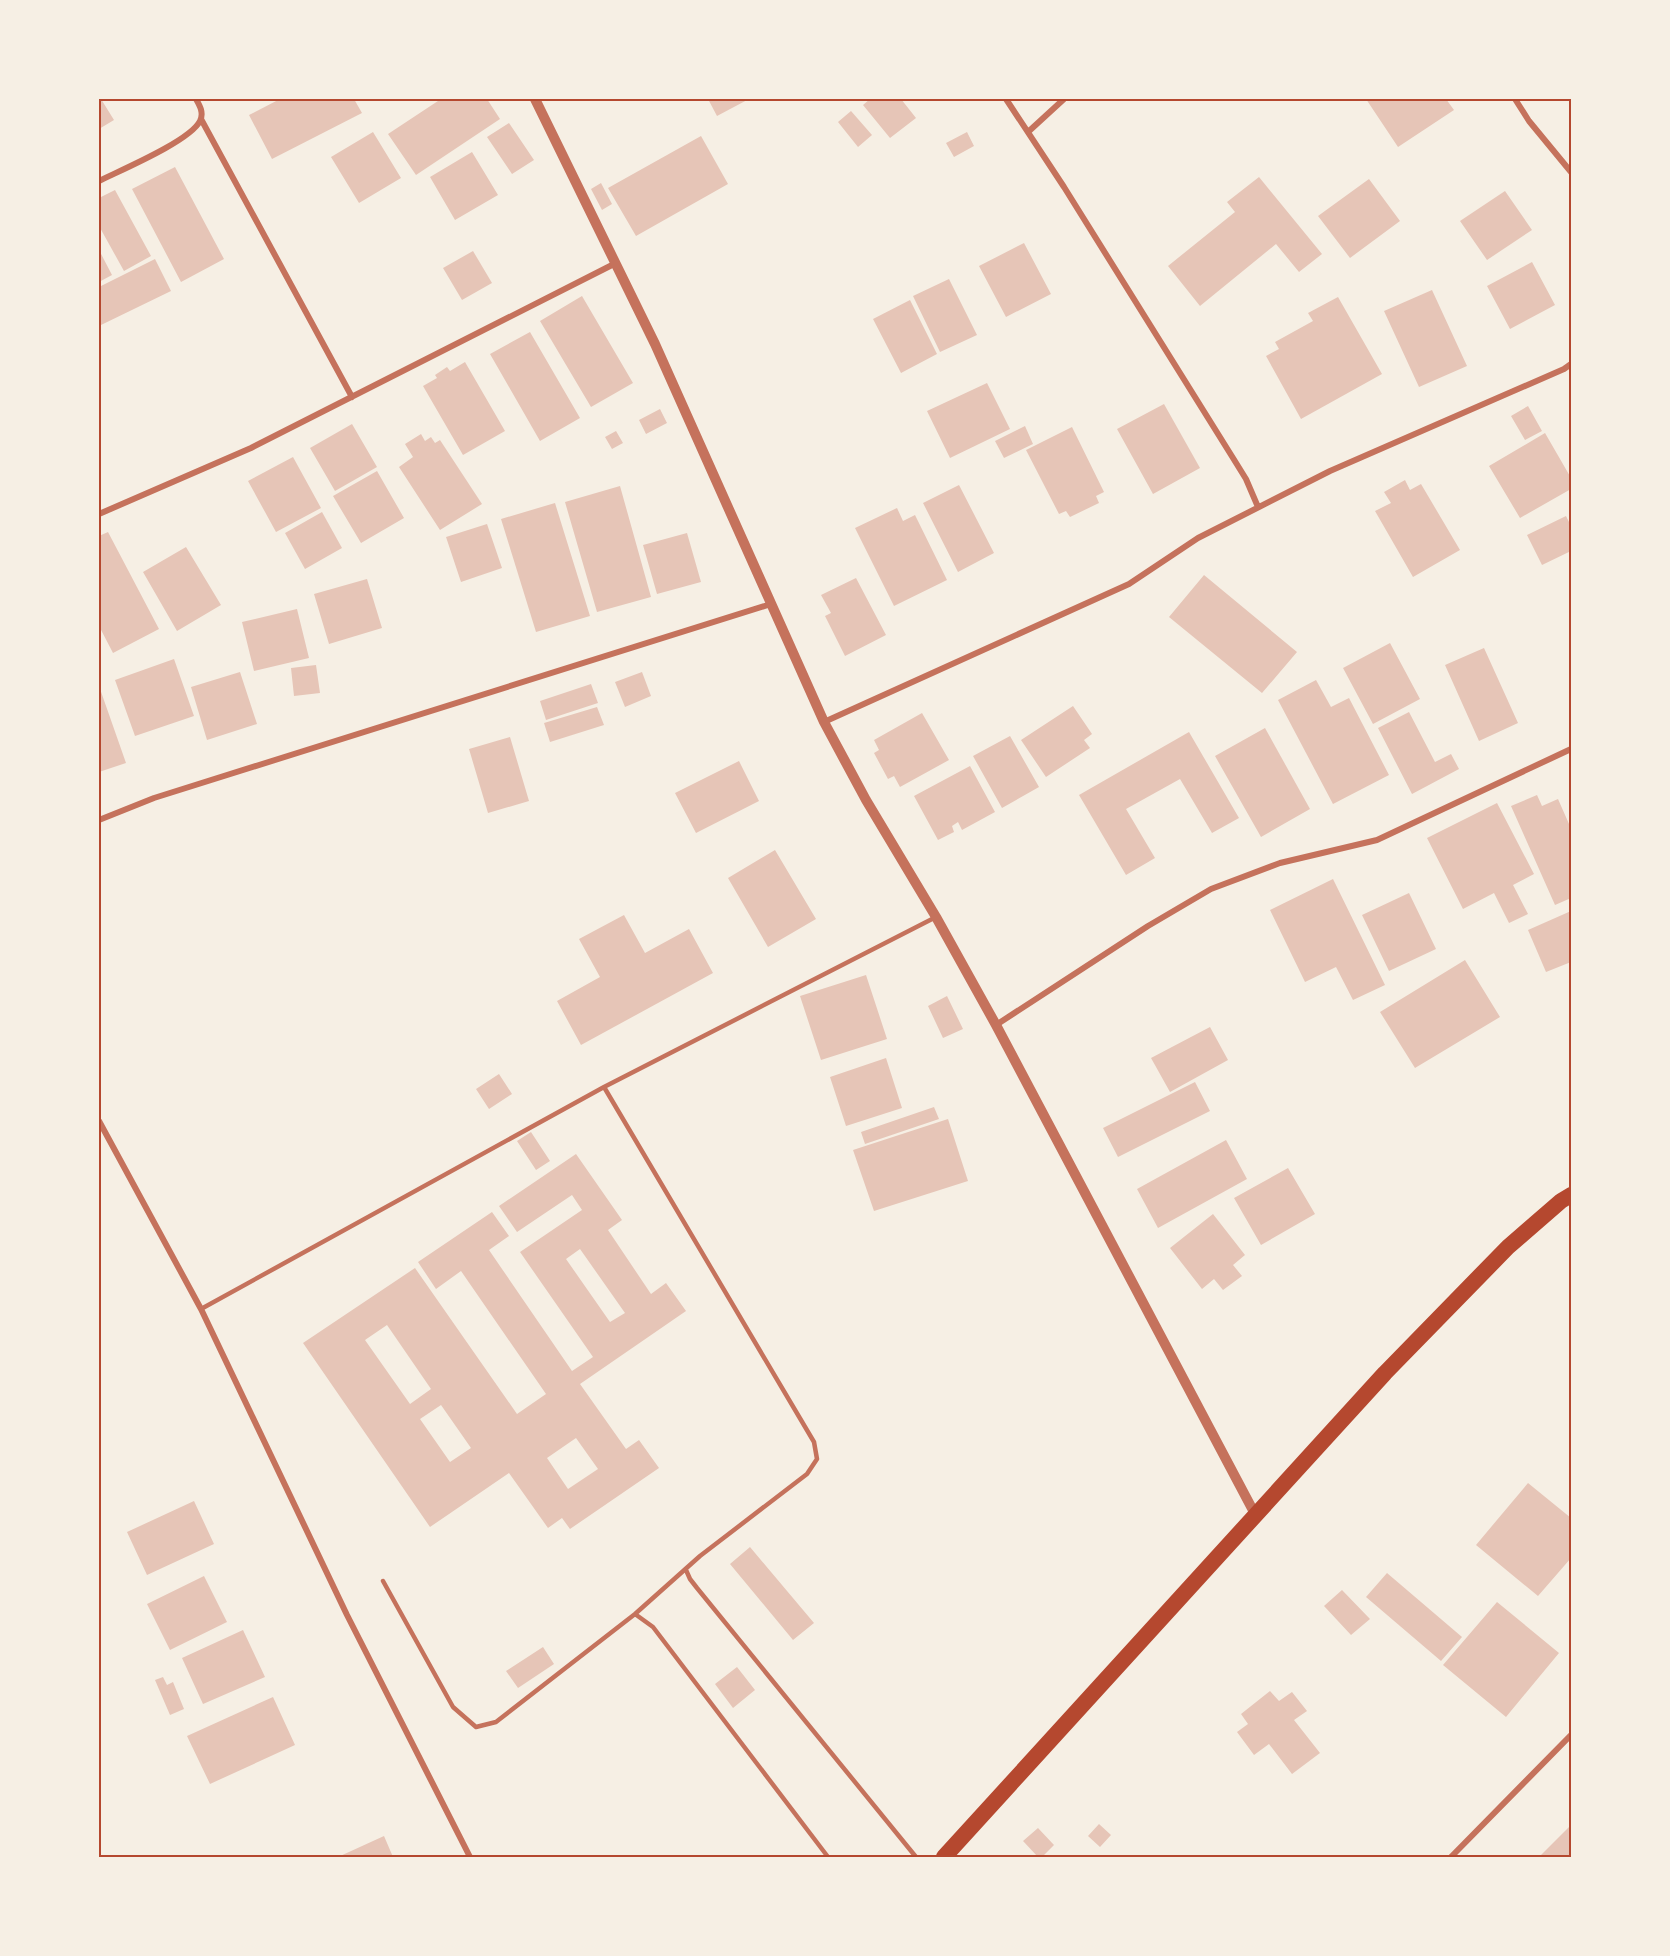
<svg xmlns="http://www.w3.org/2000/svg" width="1670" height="1956" viewBox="0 0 1670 1956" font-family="Merriweather,serif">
	<rect width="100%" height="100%" fill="#f6efe4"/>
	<path fill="#e6c5b7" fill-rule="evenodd" d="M99 99H101L114 120 99 129Z
		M280 99H354L362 113 272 159 249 115Z
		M441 99H487L500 119 416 175 388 134Z
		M708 99H749L717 116Z
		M870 99H901L916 118 890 138 863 105Z
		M1366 99H1446L1454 110 1398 147Z
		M851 111 872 135 858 147 838 122Z
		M509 123 534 160 512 174 487 137Z
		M373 132 401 178 359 203 331 157Z
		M967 132 974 146 954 157 946 143Z
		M701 136 728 184 636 236 608 188Z
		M472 152 498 195 455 220 430 177Z
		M175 167 224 259 181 282 132 189Z
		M1259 177 1322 254 1299 272 1276 244 1200 306 1168 266 1235 212 1227 202Z
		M1369 179 1400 221 1350 258 1318 216Z
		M601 183 612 204 602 210 591 189Z
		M115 190 151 256 124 271 99 226V198Z
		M1505 191 1532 230 1487 260 1460 221Z
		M1024 243 1051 294 1006 317 979 266Z
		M99 250 112 275 99 282Z
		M473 251 492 283 462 300 443 268Z
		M155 259 171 291 101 325 99 321V287Z
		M1532 262 1555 305 1510 329 1487 286Z
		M949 279 977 335 940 352 913 296Z
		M1432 290 1467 366 1419 387 1384 311Z
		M582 296 633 383 591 407 540 321Z
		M1338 297 1382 374 1301 419 1266 356 1279 349 1275 342 1313 321 1308 313Z
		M910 300 937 354 901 373 873 319Z
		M530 332 580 418 540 441 490 354Z
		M465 362 505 431 463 455 423 386 437 378 435 375 447 367 450 371Z
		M987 383 1010 429 950 458 927 411Z
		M1164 404 1200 468 1153 494 1117 429Z
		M1528 406 1542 431 1525 440 1511 416Z
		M660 409 667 423 646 434 639 420Z
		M352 424 377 467 335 491 310 448Z
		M1025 426 1033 444 1004 458 995 441Z
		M1072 427 1104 492 1096 496 1099 503 1070 517 1066 511 1059 514 1026 450Z
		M616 431 623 443 612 449 605 437Z
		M1545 433 1571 478V489L1520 518 1489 466Z
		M421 434 425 441 431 437 435 443 440 440 482 504 440 530 399 467 413 457 405 444Z
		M293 457 321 508 276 532 248 481Z
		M377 471 404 518 361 543 333 496Z
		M1405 480 1410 490 1421 484 1460 550 1413 577 1375 511 1391 503 1384 492Z
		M959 485 994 553 958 572 923 503Z
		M620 486 651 597 597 612 565 502Z
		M555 503 590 616 536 632 501 519Z
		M897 508 903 521 915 515 947 580 894 606 855 528Z
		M322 512 342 548 305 569 285 533Z
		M1566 516 1571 526V551L1542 565 1527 535Z
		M487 524 502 568 461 582 446 537Z
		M108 532 159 629 113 653 99 626V536Z
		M687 533 701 582 657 594 643 545Z
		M186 547 221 605 177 631 143 572Z
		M1204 575 1297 652 1262 693 1169 617Z
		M856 578 886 635 845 656 825 616 831 613 821 595Z
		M367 579 382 628 329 644 314 594Z
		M297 609 309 658 254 671 242 622Z
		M1390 643 1420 699 1373 724 1343 668Z
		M1484 648 1518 723 1479 741 1445 665Z
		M174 659 194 716 135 736 115 680Z
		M316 665 320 693 294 696 291 668Z
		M240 672 257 724 207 740 191 687Z
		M642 672 651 696 625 707 615 682Z
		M1316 680 1331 707 1349 698 1389 775 1333 804 1278 700Z
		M591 684 598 703 546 720 540 701Z
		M99 686 126 763 99 772Z
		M1073 706 1092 734 1084 740 1090 748 1046 777 1021 740Z
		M597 707 604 725 550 742 544 723Z
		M1409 712 1435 762 1451 754 1459 769 1412 794 1378 728Z
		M922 713 949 760 900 787 894 776 888 779 874 753 879 750 874 740Z
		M1265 728 1310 809 1261 837 1215 756Z
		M1189 732 1239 818 1212 833 1180 779 1126 809 1155 858 1126 875 1079 795Z
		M1010 736 1039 787 1002 808 973 756Z
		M510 737 529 801 488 813 469 749Z
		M739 761 759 801 696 833 675 793Z
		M970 766 995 812 962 830 958 822 952 826 954 832 938 840 914 796Z
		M1537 795 1542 806 1558 799 1569 824H1571V898L1555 905 1511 806Z
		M1497 803 1534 874 1513 885 1528 914 1509 923 1494 893 1463 909 1427 838Z
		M775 850 816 919 768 947 728 878Z
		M1333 879 1385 985 1353 1000 1336 967 1305 982 1270 910Z
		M1409 893 1436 949 1389 971 1362 915Z
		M1571 911V962L1546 972 1528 930Z
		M624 915 645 953 689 929 713 973 581 1045 557 1001 600 977 579 939Z
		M1465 960 1500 1017 1415 1068 1380 1012Z
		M866 975 887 1039 821 1060 800 996Z
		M947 996 963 1029 943 1038 928 1006Z
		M1210 1027 1228 1060 1170 1092 1151 1058Z
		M886 1058 902 1108 846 1126 830 1077Z
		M499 1074 512 1094 489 1109 476 1089Z
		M1195 1082 1210 1111 1118 1157 1103 1128Z
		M934 1107 939 1119 865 1144 861 1132Z
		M948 1119 968 1181 874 1211 853 1150Z
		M531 1132 550 1161 536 1170 517 1141Z
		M1226 1140 1247 1179 1158 1228 1137 1189Z
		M576 1154 622 1220 608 1230 651 1294 666 1283 686 1311 580 1384 626 1449 639 1440 659 1468 570 1529 562 1518 548 1528 509 1473 430 1527 303 1343 415 1268 517 1414 546 1394 461 1271 436 1289 418 1262 492 1212 509 1236 489 1250 572 1371 593 1357 520 1252 582 1210 572 1195 517 1232 499 1206ZM580 1249 625 1313 610 1322 566 1259ZM387 1325 431 1389 410 1404 365 1340ZM441 1405 471 1448 450 1462 420 1419ZM576 1438 598 1469 568 1489 547 1458Z
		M1288 1168 1315 1214 1261 1245 1234 1198Z
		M1213 1214 1245 1255 1233 1265 1242 1276 1223 1290 1214 1279 1202 1289 1170 1248Z
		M1528 1483 1571 1518V1558L1538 1596 1476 1545Z
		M194 1501 214 1544 147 1575 127 1532Z
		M750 1547 814 1623 793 1640 730 1564Z
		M1387 1573 1462 1637 1441 1661 1366 1597Z
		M204 1576 227 1622 170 1650 147 1604Z
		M1342 1590 1370 1619 1351 1635 1324 1606Z
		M1497 1602 1559 1653 1506 1717 1443 1665Z
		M243 1630 265 1677 203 1704 182 1658Z
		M543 1647 554 1664 518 1688 506 1671Z
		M737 1667 755 1690 733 1708 715 1684Z
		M163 1677 167 1685 173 1682 184 1709 170 1715 155 1680Z
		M1270 1691 1279 1701 1292 1692 1307 1711 1294 1720 1320 1753 1292 1774 1269 1744 1254 1755 1237 1732 1248 1724 1241 1714Z
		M273 1697 295 1745 210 1784 187 1736Z
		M1099 1824 1111 1835 1100 1847 1088 1836Z
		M1571 1825V1857H1539Z
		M1038 1828 1054 1845 1042 1857H1038L1023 1841Z
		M384 1836 393 1857H338Z"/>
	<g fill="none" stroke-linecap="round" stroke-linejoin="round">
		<path stroke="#c5725c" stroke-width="4.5" d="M201 1309 604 1087 936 917
			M686 1570 690 1579 697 1588 916 1857
			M383 1581 453 1707 476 1727 496 1722 635 1614 700 1556 807 1474 817 1459 814 1442 604 1087
			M635 1614 653 1627 828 1857"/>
		<path stroke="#c5725c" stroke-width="6" d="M1006 99 1064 187 1233 458 1246 479 1258 507
			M1515 99 1529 121 1571 172
			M201 119 352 397
			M1028 132 1064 99
			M99 181C121 170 190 141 200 121 204 113 200 106 196 99
			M99 514 251 448 616 263
			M824 722 1129 584 1198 538 1330 471 1564 369 1571 364
			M99 820 154 798 771 604
			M996 1025 1148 926 1211 889 1280 863 1377 840 1571 749
			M99 1121 201 1309 347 1615 470 1857
			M1451 1857 1571 1735"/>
		<path stroke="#c5725c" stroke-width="10" d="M535 99 655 344 824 722 866 800 936 917 996 1025 1256 1516"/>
		<path stroke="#b5482f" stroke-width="16" d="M944 1857 1385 1373 1508 1247 1561 1201 1571 1195"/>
	</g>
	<rect width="1670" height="1956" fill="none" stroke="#f6efe4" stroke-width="201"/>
	<rect x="100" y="100" width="1470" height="1756" fill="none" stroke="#b5482f" stroke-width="2"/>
</svg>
